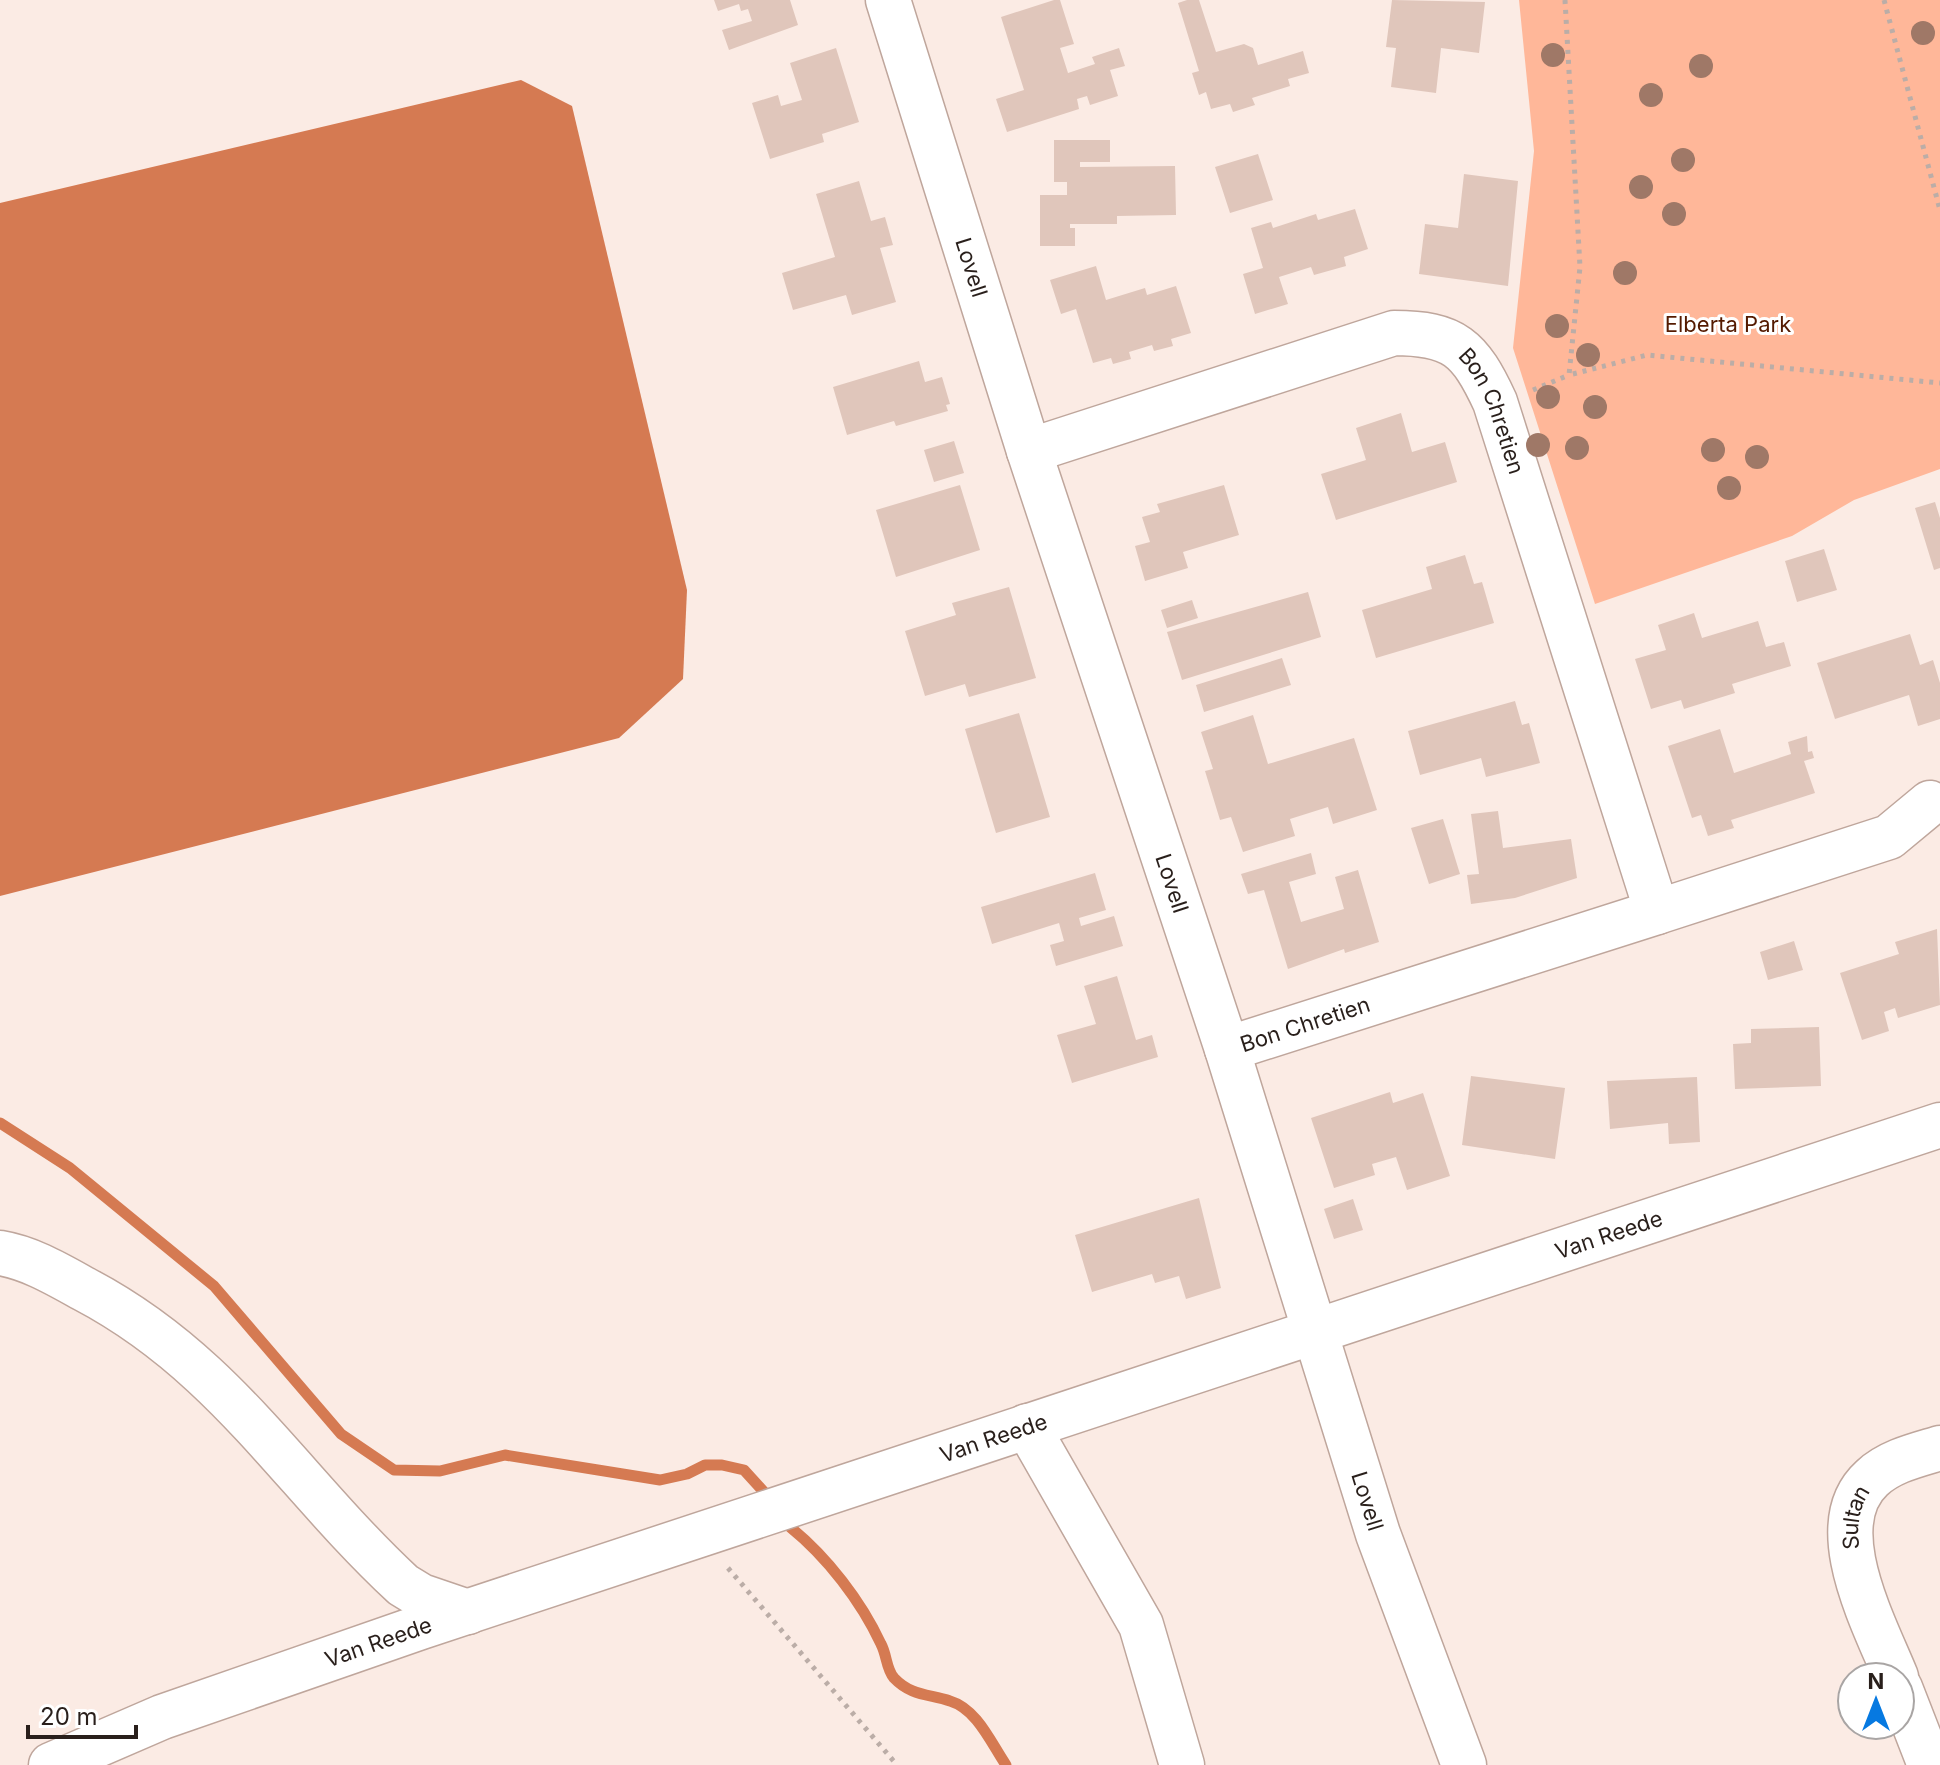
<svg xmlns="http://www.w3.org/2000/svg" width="1940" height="1765" viewBox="0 0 1940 1765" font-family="Inter,sans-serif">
	<rect width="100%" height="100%" fill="#fbebe4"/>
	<path fill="#ffb799" d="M1519 0H1940V469L1854 500 1792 536 1595 604 1513 348 1534 151Z"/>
	<path fill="#d57a52" d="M521 80 572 106 687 590 683 679 619 738 0 896V203Z"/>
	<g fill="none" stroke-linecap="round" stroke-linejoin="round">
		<path stroke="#d57a52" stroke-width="11" d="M0 1123 70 1168 214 1286 341 1434 394 1470 440 1471 505 1455 660 1480 687 1474 705 1465H722L744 1470 764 1492
			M790 1527C827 1557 861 1601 881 1644 887 1655 886 1669 894 1678 911 1696 929 1694 950 1701 977 1709 991 1743 1006 1765"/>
	</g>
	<path fill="#e0c6bb" d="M714 0H790L798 25 729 50 722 30 752 21 748 9 741 11 739 4 718 11Z
		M1054 0H1060L1074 44 1060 48 1068 73 1095 64 1092 57 1119 48 1125 66 1110 70 1118 96 1090 105 1087 96 1077 99 1079 109 1007 132 996 99 1024 90 1001 17Z
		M1187 0H1199L1216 52 1244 44 1253 48 1258 65 1303 51 1309 73 1288 79 1290 86 1252 98 1255 105 1233 112 1230 104 1211 109 1206 92 1199 95 1192 73 1199 71 1178 3Z
		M1392 0 1485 2 1479 53 1441 48 1436 93 1391 87 1396 48 1386 47Z
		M836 48 859 122 822 134 824 142 770 159 752 103 778 95 781 106 802 100 790 63Z
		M1054 140H1110V162H1080V167L1175 166 1176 215 1117 216V224H1070V228H1075V246H1040V195H1067V182H1054Z
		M1258 154 1273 200 1230 213 1215 167Z
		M1464 174 1518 181 1508 286 1419 274 1425 224 1458 228Z
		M859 181 871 221 885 217 893 245 880 248 896 302 852 315 846 295 793 310 782 273 835 257 816 194Z
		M1355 209 1368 249 1344 257 1346 266 1314 275 1311 267 1279 277 1288 304 1255 314 1243 274 1263 268 1251 228 1271 222 1273 228 1316 214 1318 220Z
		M1096 266 1106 300 1145 288 1147 295 1176 286 1191 333 1171 339 1173 346 1154 351 1152 345 1129 352 1131 359 1113 364 1111 358 1093 363 1076 309 1061 314 1050 280Z
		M919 361 925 382 942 377 950 404 946 405 948 411 896 426 894 421 847 435 833 387Z
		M1401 413 1412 452 1445 442 1457 482 1336 520 1321 474 1366 460 1356 428Z
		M954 441 964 473 934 482 924 450Z
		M960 485 980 550 896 577 876 510Z
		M1224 485 1239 535 1183 552 1188 568 1145 581 1135 546 1150 542 1142 517 1160 512 1157 504Z
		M1935 502 1940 518V568L1934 570 1915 508Z
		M1824 549 1837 590 1797 602 1785 561Z
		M1465 555 1474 584 1482 582 1494 623 1376 658 1362 610 1432 589 1426 567Z
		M1009 587 1036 678 969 697 965 684 925 696 905 631 956 615 952 603Z
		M1308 592 1321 637 1182 680 1167 632Z
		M1192 600 1198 618 1167 628 1161 610Z
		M1694 613 1702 638 1758 621 1766 647 1784 642 1791 666 1732 684 1735 693 1684 709 1681 700 1651 709 1635 659 1666 650 1658 625Z
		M1910 634 1920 665 1933 660 1940 683V719L1918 726 1909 695 1835 719 1817 663Z
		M1282 658 1291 685 1204 712 1196 685Z
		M1515 701 1522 725 1529 723 1540 763 1486 777 1481 758 1420 775 1408 731Z
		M1019 713 1050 817 996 833 965 729Z
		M1253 715 1268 764 1354 738 1377 810 1333 824 1328 807 1290 819 1295 836 1243 852 1231 817 1220 820 1205 771 1213 769 1201 732Z
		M1720 729 1734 773 1791 754 1788 742 1807 736 1808 752 1812 751 1814 758 1804 761 1815 793 1731 820 1734 828 1708 836 1701 815 1692 818 1668 746Z
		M1498 811 1503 848 1571 839 1577 878 1515 898 1471 904 1467 875 1479 874 1471 814Z
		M1443 819 1460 874 1429 884 1411 828Z
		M1311 853 1316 874 1289 882 1301 922 1344 909 1335 877 1358 870 1379 942 1345 953 1344 949 1288 969 1264 890 1248 894 1241 874Z
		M1095 873 1106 910 1079 918 1081 926 1114 916 1123 946 1056 966 1050 945 1064 941 1059 923 992 944 981 907Z
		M1937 929 1940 1005 1898 1018 1895 1008 1884 1012 1889 1031 1862 1040 1840 973 1899 954 1895 942Z
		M1794 941 1803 970 1768 980 1760 952Z
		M1117 976 1136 1040 1152 1035 1158 1057 1072 1083 1057 1035 1096 1024 1084 986Z
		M1819 1027 1821 1086 1735 1089 1733 1044 1751 1043V1029Z
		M1471 1076 1565 1088 1555 1159 1462 1145Z
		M1697 1077 1700 1142 1669 1144 1668 1123 1610 1129 1607 1081Z
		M1390 1092 1393 1103 1423 1093 1450 1176 1407 1190 1396 1157 1372 1164 1375 1175 1334 1188 1311 1118Z
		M1199 1198 1221 1288 1186 1299 1179 1276 1155 1283 1152 1274 1092 1292 1075 1235Z
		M1353 1199 1363 1230 1334 1239 1324 1209Z"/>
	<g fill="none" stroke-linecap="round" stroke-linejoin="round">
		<g stroke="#bfa69c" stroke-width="47">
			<g id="minor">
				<path id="s1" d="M888 0 1029 451 1227 1049 1378 1534 1464 1765"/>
				<path id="s2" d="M1029 451 1394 333C1454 333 1470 348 1495 402L1657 912 1227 1049"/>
				<path d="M1657 912 1889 837 1930 803"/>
				<path d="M0 1253C30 1258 57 1274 84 1289 225 1363 291 1481 403 1585L421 1596 468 1612"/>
				<path d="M1027 1426 1141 1625 1182 1765"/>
				<path id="s3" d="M1896 1677C1875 1625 1820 1525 1872 1478 1890 1461 1917 1455 1940 1448"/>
				<path d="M1900 1688 1930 1765"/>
				<path id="s4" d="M51 1765 162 1717 421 1627 1940 1125"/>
			</g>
		</g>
		<path stroke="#bbada7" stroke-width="5" stroke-dasharray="4 6" stroke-linecap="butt" d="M1565 0 1580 267 1569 375 1647 355 1940 383
			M1884 0 1940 210
			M1533 390 1569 375
			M728 1568 897 1765"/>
		<use href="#minor" stroke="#fff" stroke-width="44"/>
	</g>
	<g fill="#9f7867">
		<circle cx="1923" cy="33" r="12"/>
		<circle cx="1553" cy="55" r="12"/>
		<circle cx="1701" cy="66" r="12"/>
		<circle cx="1651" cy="95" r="12"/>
		<circle cx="1683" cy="160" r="12"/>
		<circle cx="1641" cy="187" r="12"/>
		<circle cx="1674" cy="214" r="12"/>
		<circle cx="1625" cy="273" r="12"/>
		<circle cx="1557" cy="326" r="12"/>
		<circle cx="1588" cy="355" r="12"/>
		<circle cx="1548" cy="397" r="12"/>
		<circle cx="1595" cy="407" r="12"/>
		<circle cx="1538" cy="445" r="12"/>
		<circle cx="1577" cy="448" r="12"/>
		<circle cx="1713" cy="450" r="12"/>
		<circle cx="1757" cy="457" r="12"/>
		<circle cx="1729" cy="488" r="12"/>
	</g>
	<g text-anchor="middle" stroke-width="6" stroke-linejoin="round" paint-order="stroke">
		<g font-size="22" fill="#291f1b" stroke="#fff">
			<text dy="8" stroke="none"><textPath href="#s1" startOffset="280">Lovell</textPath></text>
			<text dy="8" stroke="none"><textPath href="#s2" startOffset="524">Bon Chretien</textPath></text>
			<text dy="8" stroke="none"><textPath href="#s1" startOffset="928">Lovell</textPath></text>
			<text transform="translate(1305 1024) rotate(-18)" y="8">Bon Chretien</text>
			<text dy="8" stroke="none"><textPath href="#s4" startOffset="1646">Van Reede</textPath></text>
			<text dy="8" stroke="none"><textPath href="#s4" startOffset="998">Van Reede</textPath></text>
			<text dy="8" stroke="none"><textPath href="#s1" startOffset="1576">Lovell</textPath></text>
			<text dy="8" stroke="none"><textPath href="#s3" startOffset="168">Sultan</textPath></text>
			<text dy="8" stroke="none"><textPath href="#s4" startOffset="350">Van Reede</textPath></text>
		</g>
		<g font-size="22" fill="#541a00" stroke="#fff">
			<text x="1728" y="332">Elberta Park</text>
		</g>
	</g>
	<g transform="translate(1876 1701)"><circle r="38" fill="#ffffff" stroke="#a9a5a4" stroke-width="2"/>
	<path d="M0-6L14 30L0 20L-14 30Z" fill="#0679e1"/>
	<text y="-12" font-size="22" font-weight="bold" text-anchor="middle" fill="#291f1b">N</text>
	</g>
	<path d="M28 1725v12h108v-12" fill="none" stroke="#291f1b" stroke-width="4"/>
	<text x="40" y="1725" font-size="24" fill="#291f1b" stroke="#ffffff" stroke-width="6" paint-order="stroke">20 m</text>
</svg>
